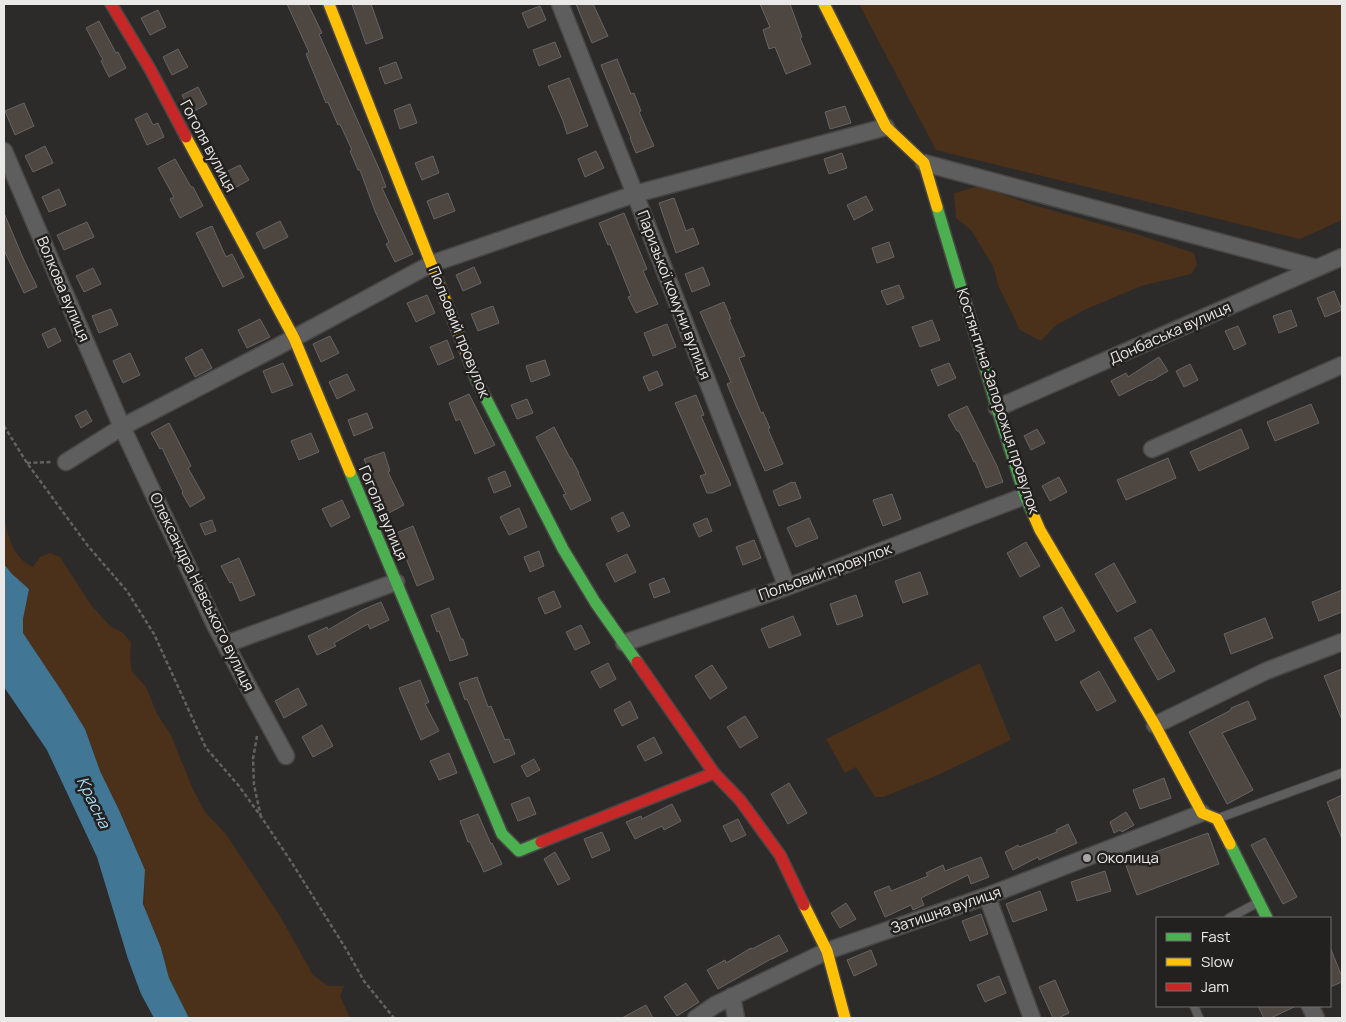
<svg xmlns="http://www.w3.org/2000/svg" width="1346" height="1022" viewBox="0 0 1346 1022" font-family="Manrope,sans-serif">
	<rect width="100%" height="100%" fill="#2c2b2a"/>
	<path fill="#4b301a" d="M859 4H1342V220L1300 239 936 150Z
		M979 186 1033 205 1133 233 1194 253 1197 265 1191 274 1141 286 1084 310 1055 326 1041 341 1020 330 999 287 993 266 971 230 956 218 954 193Z
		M4 514C7 535 12 557 33 567L40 557 50 553 60 557 91 605 110 626 123 633 131 642 130 659 132 671 146 687 157 714 171 735 191 785 205 812 226 834 280 916 313 975 328 986H344L340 996 350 1018H189L169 978 161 948 144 907 145 870 119 810 100 771 85 729 63 693 23 633V619L29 589 12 574 4 564Z
		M980 663 1011 740 938 775 883 797H875L856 767 845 773 826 739Z"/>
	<path fill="#417794" d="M4 564 12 574 29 589 23 619V633L63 693 85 729 100 771 119 810 145 870 143 904 161 948 169 978 189 1018H154L141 994 128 959 97 857 47 750 4 687Z"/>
	<path fill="#4e4640" stroke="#666564" d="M287 4H308L322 33 319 34 380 171 386 187 382 188 413 254 395 262 386 244 389 242 375 211 360 170H358L350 151 352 150 340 124 338 125 328 102 326 103 306 54 309 52Z
		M352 4H371L383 38 366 44Z
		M576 4H593L608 36 592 43Z
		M760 4H790L802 37 800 38 811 64 786 74 775 47 769 49 763 30 770 27Z
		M540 6 546 20 528 28 522 13Z
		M158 10 166 27 150 35 141 18Z
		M99 21 116 53 118 52 126 68 109 77 101 61 103 60 86 28Z
		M555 42 561 57 539 66 533 50Z
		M178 49 188 67 172 75 163 57Z
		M617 59 631 94 634 93 641 111 639 112 654 146 636 153 630 138H631L601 65Z
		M396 62 402 78 385 84 379 68Z
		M569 78 588 126 567 134 563 121 548 86Z
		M198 87 207 104 191 113 182 95Z
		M24 103 34 126 15 135 5 111Z
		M410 104 417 123 400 129 394 110Z
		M845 106 851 123 830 129 825 112Z
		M147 113 153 125 158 123 164 137 147 145 135 119Z
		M45 146 53 163 33 172 25 156Z
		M596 151 604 168 585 177 578 159Z
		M842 153 847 168 829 174 824 159Z
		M433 156 439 173 422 180 415 163Z
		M175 159 191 187H193L203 206 180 218 170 199 174 197 158 168Z
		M240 165 249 180 233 189 224 173Z
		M59 189 66 205 49 212 42 197Z
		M448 193 455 211 434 219 427 201Z
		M866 196 873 210 854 220 847 205Z
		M674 198 686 231 693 228 699 244 676 253 659 203Z
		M4 213 23 258 37 287 24 293 4 250Z
		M624 213 647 269 643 271 658 304 636 313 628 297 631 296 610 244 608 245 599 223Z
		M280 221 288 237 264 249 256 233Z
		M87 222 94 237 64 250 57 235Z
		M212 226 226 257 232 254 244 277 223 287 196 233Z
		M889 242 894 257 877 263 872 248Z
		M474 267 481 283 463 291 456 275Z
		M703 267 710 285 692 292 685 274Z
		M93 268 101 284 84 292 76 276Z
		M899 285 904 298 887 305 881 291Z
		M1334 291 1342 310 1325 317 1317 298Z
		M427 295 435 313 416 322 407 303Z
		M724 302 731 319H729L745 356 739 358 761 413 763 412 770 428 768 429 783 464 765 471 734 401 727 384 731 382 700 312Z
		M493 306 499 323 478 331 471 314Z
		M111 309 118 325 99 333 92 316Z
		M1291 310 1297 326 1279 333 1273 316Z
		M260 319 270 337 247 348 238 330Z
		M932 320 940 340 920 347 912 327Z
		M667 324 676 347 653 356 644 333Z
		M1238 326 1246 344 1234 350 1225 331Z
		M55 328 61 341 48 348 42 334Z
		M330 336 339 353 321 362 313 344Z
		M447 340 454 358 438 365 430 347Z
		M202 349 212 368 195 377 185 358Z
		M130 353 140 375 123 383 113 361Z
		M1159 357 1168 371 1151 381 1150 380 1119 396 1111 381 1126 373 1128 377Z
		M545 360 550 375 531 382 526 366Z
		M283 363 293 385 272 393 263 371Z
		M949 363 956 378 938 386 931 370Z
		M1190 364 1198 380 1184 387 1176 371Z
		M657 371 663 385 649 391 643 377Z
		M347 374 355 390 337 399 329 382Z
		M469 394 495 445 475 454 460 419 456 421 449 403Z
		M696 395 704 415 701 416 731 485 712 493H707L700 476 706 474 675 403Z
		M527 399 533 413 517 419 511 405Z
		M1311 404 1319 423 1275 441 1267 422Z
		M967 406 997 466 1003 482 986 488 975 461 974 462 959 431H957L948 415Z
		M86 410 92 421 81 428 75 416Z
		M367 413 373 428 354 436 348 420Z
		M169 423 191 466 188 468 205 498 190 507 182 493 183 492 162 448 160 449 151 433Z
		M554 427 570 458H571L579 473H578L591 500 571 510 563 495 566 494 536 437Z
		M1037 429 1045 443 1031 450 1024 436Z
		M1241 429 1249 448 1199 471 1190 452Z
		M311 433 319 452 299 460 291 441Z
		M384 452 390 471 388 472 404 505 387 514 375 488 364 459Z
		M1168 458 1176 478 1126 500 1117 480Z
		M505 471 511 486 494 493 488 478Z
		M1059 477 1067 492 1050 501 1042 486Z
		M792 482V483L795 482 801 498 779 506 773 491Z
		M892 494 901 519 883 526 873 500Z
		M342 500 350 517 331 527 322 509Z
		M519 508 527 527 509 535 500 517Z
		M623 512 630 526 618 532 611 518Z
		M707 518 712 531 699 537 693 524Z
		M809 518 818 538 796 547 787 528Z
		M212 520 216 531 205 535 200 524Z
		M413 526 434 579 417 586 404 553 403 554 394 534Z
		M754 540 761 558 743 565 736 547Z
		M1026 542 1040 566 1020 577 1007 553Z
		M539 551 544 566 530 572 524 557Z
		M627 554 636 572 615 582 606 564Z
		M239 558 255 595 240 601 232 582 230 583 221 566Z
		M1114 563 1136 602 1117 612 1095 574Z
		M920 572 928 594 903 603 895 581Z
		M664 578 670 592 654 598 649 584Z
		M1342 590V612L1319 621 1312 602Z
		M554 591 561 607 545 614 538 598Z
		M856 595 863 616 837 625 830 604Z
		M381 602 389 620 370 629 368 624 334 643 336 646 317 655 308 636 327 627 328 630 362 610Z
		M1062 607 1075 631 1056 641 1043 617Z
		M449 608 461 639H463L468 655 450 661 439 631 437 632 431 615Z
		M793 616 801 635 769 648 761 629Z
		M1265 618 1273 638 1231 654 1224 634Z
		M581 625 590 643 575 650 566 632Z
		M1151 629 1175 671 1158 680 1134 638Z
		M608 663 616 679 600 688 591 672Z
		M712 665 727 688 710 699 695 676Z
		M1342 669V720L1324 676Z
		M1099 671 1116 701 1097 711 1080 682Z
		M477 677 488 707 491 706 505 740 509 739 515 754 494 763 467 699 465 700 459 683Z
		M420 680 429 702 425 704 439 731 421 740 399 688Z
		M298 688 307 705 284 718 275 701Z
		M630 701 638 718 622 726 614 710Z
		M1248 701 1256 719 1222 733 1253 790 1227 804 1189 732 1231 710V708Z
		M745 716 758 737 740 748 727 727Z
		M322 725 333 746 313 757 302 737Z
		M654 737 662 753 645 761 637 746Z
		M449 753 457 773 439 780 430 761Z
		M534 759 540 770 527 777 521 766Z
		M1164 778 1171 798 1140 809 1133 790Z
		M789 783 807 813 788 824 771 794Z
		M1342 795V839L1327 802Z
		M529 797 536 814 518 821 511 804Z
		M672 804 681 821 664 830 662 826 635 839 626 822 641 816 642 819Z
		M1126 812 1134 825 1122 832 1120 830 1114 833 1110 822Z
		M478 814 491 844 492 843 502 864 484 872 470 842H468L460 821Z
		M738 819 746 835 731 842 723 826Z
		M1068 824 1077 843 1039 860 1038 857 1013 870 1005 852 1018 845 1019 847 1057 832 1056 830Z
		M602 832 610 850 592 858 584 839Z
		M1208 833 1219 864 1137 895 1125 863Z
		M1265 838 1297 897 1283 904 1251 845Z
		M555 852 570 879 558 885 544 859Z
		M981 857 989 877 971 884 968 875 921 898 924 905 913 910 911 905 885 917 874 892 889 886 891 891 928 876 926 873 943 865 945 871Z
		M1105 871 1111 891 1077 901 1071 882Z
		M1040 891 1047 910 1013 922 1006 904Z
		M846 903 856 919 840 928 831 913Z
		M981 914 988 934 970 941 962 921Z
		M779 935 788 951 772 959H771L718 989 707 970 725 960 726 963 751 948 752 949Z
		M1330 947 1342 977V982L1330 987Z
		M871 950 877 965 854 976 847 960Z
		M999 976 1006 993 985 1002 977 985Z
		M1055 980 1069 1013 1058 1018H1053L1039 987Z
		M686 983 699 1002 677 1016 664 997Z
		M646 1005 653 1018H622Z
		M1258 1006H1296L1271 1018H1264Z"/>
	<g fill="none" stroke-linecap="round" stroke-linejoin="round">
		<g stroke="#484746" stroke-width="10">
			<path id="lane" d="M1219 818 1342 773
				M1229 918 1257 903
				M1194 1006 1199 1018"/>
		</g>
		<g stroke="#484746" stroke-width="19">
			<path id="street" d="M560 4 635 194 787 587
				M4 151 122 427 216 627 286 756
				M924 163 1317 268
				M997 408 1342 257
				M1152 449 1342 365
				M66 462 122 427 294 338 431 264 635 194 886 127
				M624 643 787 587 1025 496
				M226 644 396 582
				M1155 725 1266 671 1342 642
				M987 896 1032 1018
				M732 996 736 1018
				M1310 1006 1316 1018
				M696 1018 715 1005 827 951 987 896 1202 813"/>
		</g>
		<g stroke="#484746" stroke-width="14">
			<path id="fast" d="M937 207 997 408 1025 496 1033 514
				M470 363 476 379 563 549 595 602 637 662
				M350 472 502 834 519 851 541 842
				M1230 844 1267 918"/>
		</g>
		<g stroke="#484746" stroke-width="14">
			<path id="slow" d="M329 4 470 363
				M824 4 886 127 924 163 937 207
				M186 137 294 338 350 472
				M1033 514 1040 530 1155 725 1202 813 1217 819 1230 844
				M804 905 827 951 845 1018"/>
		</g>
		<g stroke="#484746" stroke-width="14">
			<path id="jam" d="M111 4 150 69 186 137
				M637 662 714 773 740 800 780 855 804 905
				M541 842 714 773"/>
		</g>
		<path stroke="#636261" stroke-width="2.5" stroke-dasharray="4 2.5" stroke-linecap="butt" d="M4 426 27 463 88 546 127 591 154 634 206 748 239 786 262 818 292 863 346 949 364 981 394 1018
			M27 463 52 462
			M257 736 253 759 254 785 261 817"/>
		<use href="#lane" stroke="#5f5e5e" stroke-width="8"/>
		<use href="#street" stroke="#5f5e5e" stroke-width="16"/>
		<use href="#fast" stroke="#4caf50" stroke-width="11"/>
		<use href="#slow" stroke="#ffc107" stroke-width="11"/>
		<use href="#jam" stroke="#c62828" stroke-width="11"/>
	</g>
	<circle fill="#a8a6a6" stroke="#23211f" stroke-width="2" cx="1087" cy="858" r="5"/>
	<g text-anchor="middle" stroke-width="5" stroke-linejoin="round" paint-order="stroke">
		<g font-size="15" fill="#ebe9e8" stroke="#23211f">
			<text transform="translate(208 146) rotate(62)" y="5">Гоголя вулиця</text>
			<text transform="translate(63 289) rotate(67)" y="5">Волкова вулиця</text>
			<text transform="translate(674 295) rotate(69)" y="5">Паризької комуни вулиця</text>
			<text transform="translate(459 332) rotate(68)" y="5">Польовий провулок</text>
			<text transform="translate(1170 333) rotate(-24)" y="5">Донбаська вулиця</text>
			<text transform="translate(998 401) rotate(72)" y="5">Костянтина Запорожця провулок</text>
			<text transform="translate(383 513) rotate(67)" y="5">Гоголя вулиця</text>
			<text transform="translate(825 572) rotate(-20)" y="5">Польовий провулок</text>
			<text transform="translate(202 592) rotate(64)" y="5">Олександра Невського вулиця</text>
			<text transform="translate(946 910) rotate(-19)" y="5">Затишна вулиця</text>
		</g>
		<g font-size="15" fill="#ebe9e8" stroke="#23211f" text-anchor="start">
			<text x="1097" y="863">Околица</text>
		</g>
		<g font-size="16" font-style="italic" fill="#a8daf6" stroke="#23211f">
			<text transform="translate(94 802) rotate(64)" y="6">Красна</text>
		</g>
	</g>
	<rect width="1346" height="1022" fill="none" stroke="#ebe9e8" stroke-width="10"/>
	<rect x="1156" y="917" width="175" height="90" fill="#23211f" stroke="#73716f"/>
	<rect x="1166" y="933" width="25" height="8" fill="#4caf50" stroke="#73716f"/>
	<text x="1201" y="942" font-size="15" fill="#ebe9e8">Fast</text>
	<rect x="1166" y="958" width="25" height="8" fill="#ffc107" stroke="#73716f"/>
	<text x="1201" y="967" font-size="15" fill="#ebe9e8">Slow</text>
	<rect x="1166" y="983" width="25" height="8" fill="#c62828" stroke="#73716f"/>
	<text x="1201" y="992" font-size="15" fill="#ebe9e8">Jam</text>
</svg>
